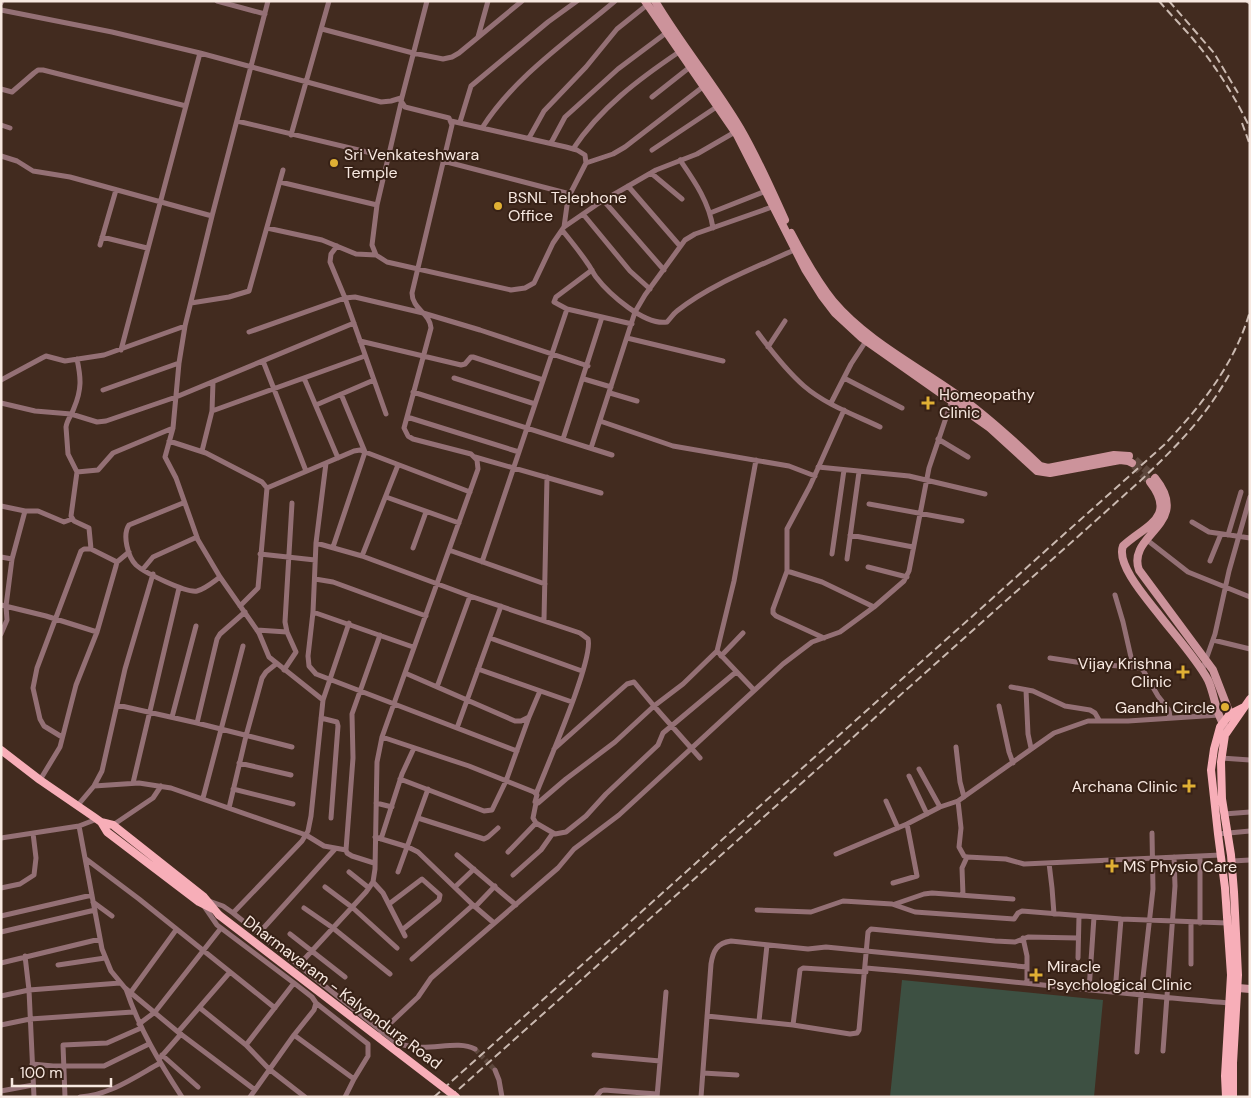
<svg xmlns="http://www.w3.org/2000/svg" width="1251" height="1098" viewBox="0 0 1251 1098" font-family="'DM Sans',sans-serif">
	<rect width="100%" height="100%" fill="#422b1f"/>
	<path fill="#3d5042" d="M902 980 1103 1000 1094 1097H890Z"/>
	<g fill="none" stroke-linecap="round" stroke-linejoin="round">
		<path stroke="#5d473c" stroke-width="5" stroke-dasharray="5 2.5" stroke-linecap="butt" d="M475 1049 495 1070"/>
		<path stroke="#5d473c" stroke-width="8" stroke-dasharray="8 4" stroke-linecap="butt" d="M1135 460 1155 478
			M1134 465 1150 482"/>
		<path stroke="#947075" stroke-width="5" d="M217 1 265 14
			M268 1 212 216 185 326 179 363 173 428 165 457 176 478 198 540 220 577 259 633 269 657 323 700
			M1 3 2 1
			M1 10 112 32 200 53 121 350
			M322 29 413 53 443 59 452 57 459 53 522 1
			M478 37 488 1
			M200 53 381 102 391 101 401 98
			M1 89 12 92 34 73 38 70H43L186 106
			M652 97 690 67
			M401 103 377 205 372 245 376 255 387 262 511 290 525 288 534 283 553 243 564 227 599 203 656 170 697 154 735 132
			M237 121 388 157
			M451 121 566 147 577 150 585 155 586 163 568 198 564 227
			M460 122 471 86 548 22 577 1
			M1 125 10 128
			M482 128C515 76 569 40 615 1
			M291 135 329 1
			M529 138 544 111 586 67 617 29 647 5
			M551 143 565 117 618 69 666 33
			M573 149C600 108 639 79 679 52
			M652 150 718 106
			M1 156 17 161 33 171 70 177 212 216
			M680 160C695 182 709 202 713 228
			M443 161 570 194
			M586 163 613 154 625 147 704 86
			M651 173 682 199
			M280 182 377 205
			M628 186 680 246
			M604 201 664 270
			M710 213 766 191
			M583 214 630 271 650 289
			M267 228 322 240 356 254 376 255
			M562 230C571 241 580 252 588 264 591 268 593 273 596 277 609 294 645 326 667 322 671 318 673 314 677 311 711 284 755 268 794 250
			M102 237 147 248
			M100 245 116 190
			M337 246 331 254 330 262 345 298 386 414
			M592 270 556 297 554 302 567 309 602 317
			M191 303 229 297 249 291 283 170
			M249 332 345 298 355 297 423 313 480 330 588 366
			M758 333C772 352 787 371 804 386 826 405 855 415 880 427
			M627 338 723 361
			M360 341 461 365 465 364 471 357H473L543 380
			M768 347 785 321
			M77 359C81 378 82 389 74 408 72 415 67 419 66 427L68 454 77 472 71 516 74 521 89 528 91 549
			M263 361 306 471
			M304 378 338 458
			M454 378 535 404
			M844 378 902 408
			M584 379 611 387
			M1 380 42 358 46 356 65 361 104 355 185 326
			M103 390 179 363
			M413 392 612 455
			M610 393 637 401
			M1 403 35 411 71 414 97 422 106 421 176 397 354 323
			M831 403 851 364 866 341
			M316 405 374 380
			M212 411 365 356
			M407 417 519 452
			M600 421 673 446 789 466 815 476
			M563 439 602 317 632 324
			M938 439 968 457
			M169 441 206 453 262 482 267 488 258 588 240 606
			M591 448 635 312 645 295 685 240 695 234 772 207
			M202 451 212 411 213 382
			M475 457 601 493
			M326 463 316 543 313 612 308 656 309 666 316 674 517 751
			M818 467 909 476 985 494
			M77 472 98 470 113 453 173 428
			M267 488 354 451 360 450 470 492
			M386 497 459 523
			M183 503 129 525C122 535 128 557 136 565 145 573 186 593 197 591 205 589 213 582 220 577
			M869 504 962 521
			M1 506 25 511H38L64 522 72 519
			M1192 522 1209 532 1250 538
			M850 535 913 547
			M1228 535 1241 492
			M1147 540 1188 572 1250 597
			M316 543 362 556 470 596 580 633 588 639C594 659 546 768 536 794
			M333 547 365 452 341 394
			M413 548 426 512
			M449 550 545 584
			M260 554 315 560
			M832 554 844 470
			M362 556 398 465
			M1 557 12 559
			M847 559 859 472
			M1210 561 1221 534
			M482 562 567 309
			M868 567 907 577
			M143 569 153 557 197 537
			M787 571 822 582 874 607
			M315 579 333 582 426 616
			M1115 595 1123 622 1133 666
			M1 605 46 616 97 632
			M313 612 413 647
			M544 620 547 477
			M257 630 287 632
			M1 634 7 620 6 606 12 559 25 511
			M490 638 582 671
			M824 638 776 616 773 613V609L787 571V529L810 486 844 410
			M1213 640 1250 649
			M717 651 754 690
			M721 656 743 633
			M1050 658 1076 662 1140 668 1143 670 1158 696 1169 710 1170 718
			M478 669 572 702
			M284 670 296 652 287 632 285 622 292 503
			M1202 671 1215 634 1229 571 1250 497
			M405 673 515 721H521L529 717 540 691
			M437 687 470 596
			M1011 687 1033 691 1065 706 1090 710 1095 713 1099 720
			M1026 690 1028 734 1031 748
			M117 705 197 723 292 747
			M999 706 1009 752 1013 763
			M1219 715 1128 721H1088L1054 733 958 801 961 828 959 847 964 856 967 857 1006 859 1024 864 1221 855
			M172 717 196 626
			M321 718 337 722 338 726 331 818
			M197 723 217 639 220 634 245 612
			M457 728 501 606
			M62 737 44 726 40 719 33 688 37 668 81 551 84 549H91L117 562
			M382 737 469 766 534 792 537 795 535 802 538 803 566 779 615 742 654 706 683 684 717 651 734 581 756 460
			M956 747 960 782 964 797
			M554 749 627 684 634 682 654 706 700 758
			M1221 758 1250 760
			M239 763 291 775
			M919 769 940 807
			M909 776 927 814
			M400 779 484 811 492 810 506 781 529 717
			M40 780 60 747 76 685 97 632 116 566 117 562 129 552
			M133 783 179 588
			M94 786 139 783 171 788 306 835 324 846 346 850
			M233 789 293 804
			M203 798 243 646
			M886 801 898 828
			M376 803 392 807
			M536 803 533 818 536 823 555 834 566 832 586 816 606 794 658 745 663 733 736 672
			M78 805 94 786 102 771 125 669 153 574
			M229 808 246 736 262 678 266 672 276 664
			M1224 814 1250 812
			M418 818 484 839 488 837 498 828
			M113 825 153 798 161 786
			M79 826 102 949 111 971 125 988 178 1032 255 1090
			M1218 834 1250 831
			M375 837 408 847 418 852 473 905 494 923
			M1 838 79 826 97 819
			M381 839 402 774 414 748
			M508 852 536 823
			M836 854 907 824 940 807 958 801
			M457 855 516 905
			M1200 857V923
			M86 859 139 899 275 1008
			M1232 861 1250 860
			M374 863 352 856 347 853 346 850 353 758 352 714 380 635
			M1049 863 1052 888 1054 914
			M349 872 369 888
			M398 872 428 789
			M513 875 541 850 553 833
			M373 882 383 893 405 936
			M893 883 917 876 907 824
			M325 887 353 908 397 948
			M455 887 474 869
			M1 888 20 884 34 875 36 858 33 833
			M963 895 962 868 967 857
			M209 901 223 906 233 913 394 1041C422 1056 454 1038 475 1049
			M93 902 112 916
			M389 904 422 879 440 895 439 900 402 930
			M895 904 924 894 932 893 1013 899
			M204 906 217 925 294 983 312 997 316 1003 314 1010 294 1035 250 1097
			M475 907 495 886
			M304 908 333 928 390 974
			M757 910 811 912 843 901 892 904 915 912 1014 919 1018 913 1022 911 1121 919 1227 923
			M233 913 302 841 308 831 311 816 323 700 349 623
			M1 916 92 895
			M1 932 95 910
			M259 933 335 849
			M290 934 345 977
			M1023 938 1027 956V983
			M25 956 29 990 34 1097
			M1078 958 1079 916
			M412 959 473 905
			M1 963 100 939
			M1191 964V923
			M58 965 105 958
			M298 966 366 892 373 882 375 869 377 762 382 737 478 469 477 460 471 454 413 439 408 436 404 428 431 328C430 313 412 309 412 293L452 125 449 118 405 107 401 101 427 1
			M866 968C987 978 1108 993 1229 1003
			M126 989C139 1028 159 1062 182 1097
			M1089 990 1094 917
			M131 992 176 930
			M1115 992 1121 919
			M1 996 29 990 120 983
			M316 1003 368 1044V1056L354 1079 345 1097
			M200 1008 246 1045 269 1069 305 1097
			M707 1016 793 1025 850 1034 857 1033 859 1030 868 932 871 929 995 941 1015 942 1028 937 1078 938
			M759 1021 767 945
			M139 1024 155 1012 221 928
			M1 1025 30 1019 133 1012
			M793 1025 800 970 803 968 866 972
			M178 1032 230 972
			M381 1032 418 997 431 978 558 868 574 849 619 815 783 664 812 642 840 632 874 607 904 581 909 571 929 468 952 400
			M294 1035 354 1079
			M246 1045 294 983
			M1163 1051 1175 886 1174 857
			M1137 1052 1141 995 1153 889 1152 833
			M162 1055 198 1087
			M594 1055 660 1061
			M160 1058 181 1034
			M32 1064 53 1066H104L149 1044
			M495 1070 499 1080 502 1097
			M703 1073 737 1075
			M1 1091 33 1085
			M65 1097 63 1045 107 1043 141 1028
			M80 1097C110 1095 135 1077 160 1063
			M596 1097 601 1091 604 1090 657 1094
			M657 1097 666 992
			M701 1097 711 964C713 951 717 943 731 941L808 949 826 947 1027 967"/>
		<path stroke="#cc939b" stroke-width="8" d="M645 1 737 135 805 269 822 296 835 313 862 338 990 428 1037 471 1050 473 1120 460 1128 461 1132 463
			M655 1C681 45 714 84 740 128 757 157 771 189 785 220
			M791 233C803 256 816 280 833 301 865 339 913 364 953 392 985 414 1013 440 1040 466L1048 468 1114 455 1129 456
			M1155 478C1193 525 1126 534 1139 570L1213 670 1230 714 1233 719
			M1150 482C1178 518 1144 526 1123 546 1116 564 1146 598 1157 612 1173 633 1196 658 1208 680 1215 695 1215 713 1225 727
			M1238 988 1250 989"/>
		<path stroke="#f7aeb8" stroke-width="8" d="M1 750 40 780 94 817 101 822 113 825 204 897 219 915
			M101 822 107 832 199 902 213 909
			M1226 1097 1225 1076 1231 975 1225 888 1218 834 1211 770 1214 749 1220 727 1230 714 1244 707
			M1233 1097V1063L1238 975 1234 892 1231 855 1222 799 1221 762 1225 735 1250 699"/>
		<path stroke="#cab9b0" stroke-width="2" stroke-dasharray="8 4" stroke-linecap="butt" d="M1159 1C1170 14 1182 26 1193 39 1216 66 1235 97 1250 128
			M1169 1 1214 53 1238 93
			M1246 1 1250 4
			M1242 123 1250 145
			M434 1097 1164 445C1201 406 1235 364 1250 311
			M450 1097 1139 482C1174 449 1205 418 1229 375"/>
		<path stroke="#f7aeb8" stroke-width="8" d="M219 915 456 1097"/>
	</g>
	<g fill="#e0b034" stroke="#372116" stroke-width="2">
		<circle cx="334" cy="163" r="5"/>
		<circle cx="498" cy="206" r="5"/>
		<path d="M925.5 395.5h5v5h5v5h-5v5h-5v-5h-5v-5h5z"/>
		<path d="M1180.5 664.5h5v5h5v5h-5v5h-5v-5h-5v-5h5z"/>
		<circle cx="1225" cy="707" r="5"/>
		<path d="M1186.5 778.5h5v5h5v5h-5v5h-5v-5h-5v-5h5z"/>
		<path d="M1109.5 858.5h5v5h5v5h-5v5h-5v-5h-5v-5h5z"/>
		<path d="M1033.5 967.5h5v5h5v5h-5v5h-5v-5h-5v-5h5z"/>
	</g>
	<g text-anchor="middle" stroke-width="4" stroke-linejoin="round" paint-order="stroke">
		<g font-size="16" fill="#f7e8e0" stroke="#372116" text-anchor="start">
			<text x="344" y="160">Sri Venkateshwara<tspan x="344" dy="18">Temple</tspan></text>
			<text x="508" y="203">BSNL Telephone<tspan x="508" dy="18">Office</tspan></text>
			<text x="939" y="400">Homeopathy<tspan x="939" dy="18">Clinic</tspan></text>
			<text x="1172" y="669" text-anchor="end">Vijay Krishna<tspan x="1172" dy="18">Clinic</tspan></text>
			<text x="1215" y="713" text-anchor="end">Gandhi Circle</text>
			<text x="1178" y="792" text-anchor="end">Archana Clinic</text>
			<text x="1123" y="872">MS Physio Care</text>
			<text x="1047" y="972">Miracle<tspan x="1047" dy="18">Psychological Clinic</tspan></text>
		</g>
		<g font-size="16" fill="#f7e8e0" stroke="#372116">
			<text transform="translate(343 992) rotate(37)" y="6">Dharmavaram - Kalyandurg Road</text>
		</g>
	</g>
	<rect width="1251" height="1098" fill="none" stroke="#f7e8e0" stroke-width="5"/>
	<path d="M12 1078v8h99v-8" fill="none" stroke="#f7e8e0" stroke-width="2.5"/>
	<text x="20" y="1078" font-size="15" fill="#f7e8e0" stroke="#372116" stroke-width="4" paint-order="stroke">100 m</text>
</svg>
